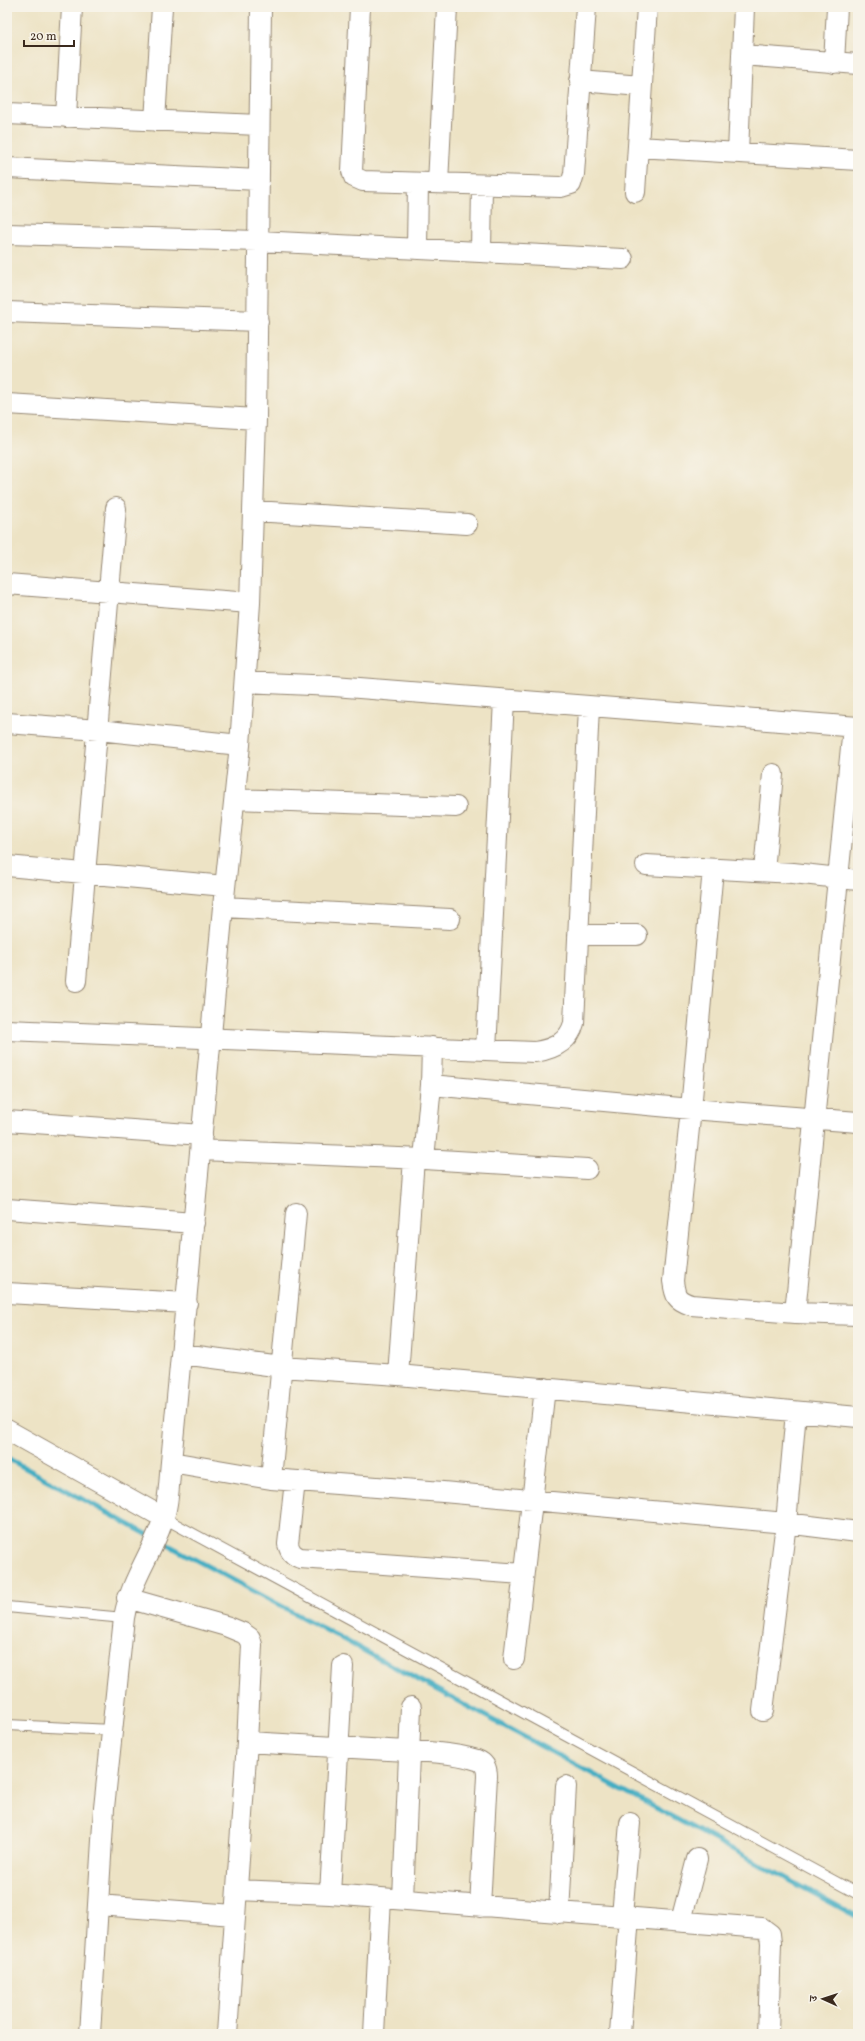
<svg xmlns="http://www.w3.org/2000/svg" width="865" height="2041" viewBox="0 0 865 2041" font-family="Vollkorn,'Noto Serif Devanagari',serif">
	<rect width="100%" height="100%" fill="#f7f3e8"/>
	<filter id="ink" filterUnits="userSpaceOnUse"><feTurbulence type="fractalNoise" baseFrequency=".025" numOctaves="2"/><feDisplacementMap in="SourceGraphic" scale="8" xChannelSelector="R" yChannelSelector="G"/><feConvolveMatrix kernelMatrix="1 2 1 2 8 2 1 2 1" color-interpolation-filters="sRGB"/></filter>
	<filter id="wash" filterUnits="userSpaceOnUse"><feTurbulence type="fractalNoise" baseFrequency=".012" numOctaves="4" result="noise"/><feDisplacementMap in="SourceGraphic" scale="16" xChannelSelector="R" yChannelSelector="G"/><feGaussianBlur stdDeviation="0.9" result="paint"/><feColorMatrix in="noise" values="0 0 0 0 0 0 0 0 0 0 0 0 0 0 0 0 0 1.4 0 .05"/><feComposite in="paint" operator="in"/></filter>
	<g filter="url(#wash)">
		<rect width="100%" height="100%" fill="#ede3c5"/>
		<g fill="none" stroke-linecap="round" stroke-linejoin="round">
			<path stroke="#44aec3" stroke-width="5" d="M7 1458 152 1537
				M159 1540 858 1917"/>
		</g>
	</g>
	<g filter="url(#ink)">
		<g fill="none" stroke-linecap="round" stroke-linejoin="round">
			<g stroke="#948672" stroke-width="12">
				<path id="lane" d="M164 1518 858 1894
					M7 1607 124 1618
					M7 1725 112 1730"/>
			</g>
			<g stroke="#948672" stroke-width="22">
				<path id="street" d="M360 7 352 171 354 177 363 181 561 187 571 184 574 174 586 7
					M742 55 858 64
					M834 63 837 7
					M580 81 641 86
					M7 114 259 125
					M66 117 72 7
					M155 121 162 7
					M638 147 858 160
					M738 153 744 7
					M7 168 259 180
					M438 183 447 7
					M635 192 647 7
					M7 234 258 241 623 259
					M417 248 418 183
					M481 252 482 185
					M7 312 258 321
					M7 404 256 419
					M254 511 467 524
					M7 584 250 603
					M245 682 334 686 858 727
					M7 723 98 730 240 745
					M235 799 456 807
					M646 865 793 873 858 880
					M7 866 225 886
					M713 869 691 1109 673 1281C675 1296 676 1300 691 1305L795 1313 858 1315
					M764 871 773 774
					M223 907 450 919
					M578 935H637
					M76 981 116 508
					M7 1030 535 1052C554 1049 569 1042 574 1023L589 707
					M486 1050 504 700
					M431 1085 691 1109 858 1122
					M7 1121 202 1135
					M201 1150 424 1159 587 1169
					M424 1159 431 1085 432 1047
					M7 1209 194 1223
					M7 1293 187 1303
					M795 1313 853 727
					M182 1354 282 1367 398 1375 858 1417
					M398 1375 414 1159
					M7 1430 164 1518
					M171 1462 271 1479 443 1492 786 1523 858 1532
					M271 1479 296 1213
					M295 1481 288 1544C290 1552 293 1555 300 1558L523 1574
					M127 1598 226 1626 243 1633 250 1638 252 1645 247 1742 227 2034
					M514 1659 545 1388
					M763 1711 786 1523 796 1412
					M247 1742C294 1745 341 1747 388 1750 414 1751 453 1752 477 1760 485 1763 487 1768 487 1776L480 1907
					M237 1890 330 1894 762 1928 770 1934 771 1943 768 2034
					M330 1894 343 1666
					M403 1899 411 1707
					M98 1905 234 1915
					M559 1913 566 1786
					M622 1916 630 1823
					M681 1921 697 1859
					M90 2034 104 1808 124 1618C130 1582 150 1557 162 1523 169 1505 169 1482 171 1462L223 907 240 745 250 603 256 419 261 7
					M374 2034 381 1898
					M620 2034 629 1916"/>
			</g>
			<use href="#lane" stroke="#fff" stroke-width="10"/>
			<use href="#street" stroke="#fff" stroke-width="20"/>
		</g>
	</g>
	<rect width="865" height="2041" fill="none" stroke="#f7f3e8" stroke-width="24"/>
	<g transform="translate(823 1999) rotate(273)" stroke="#f7f3e8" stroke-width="3" paint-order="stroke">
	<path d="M0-3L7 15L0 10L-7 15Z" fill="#3b2a1e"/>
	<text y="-6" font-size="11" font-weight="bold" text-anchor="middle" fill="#3b2a1e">उ</text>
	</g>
	<path d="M24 40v6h50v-6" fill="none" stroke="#3b2a1e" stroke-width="2"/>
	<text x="30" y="40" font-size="12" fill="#3b2a1e" stroke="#f7f3e8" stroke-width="3" paint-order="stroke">20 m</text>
</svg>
